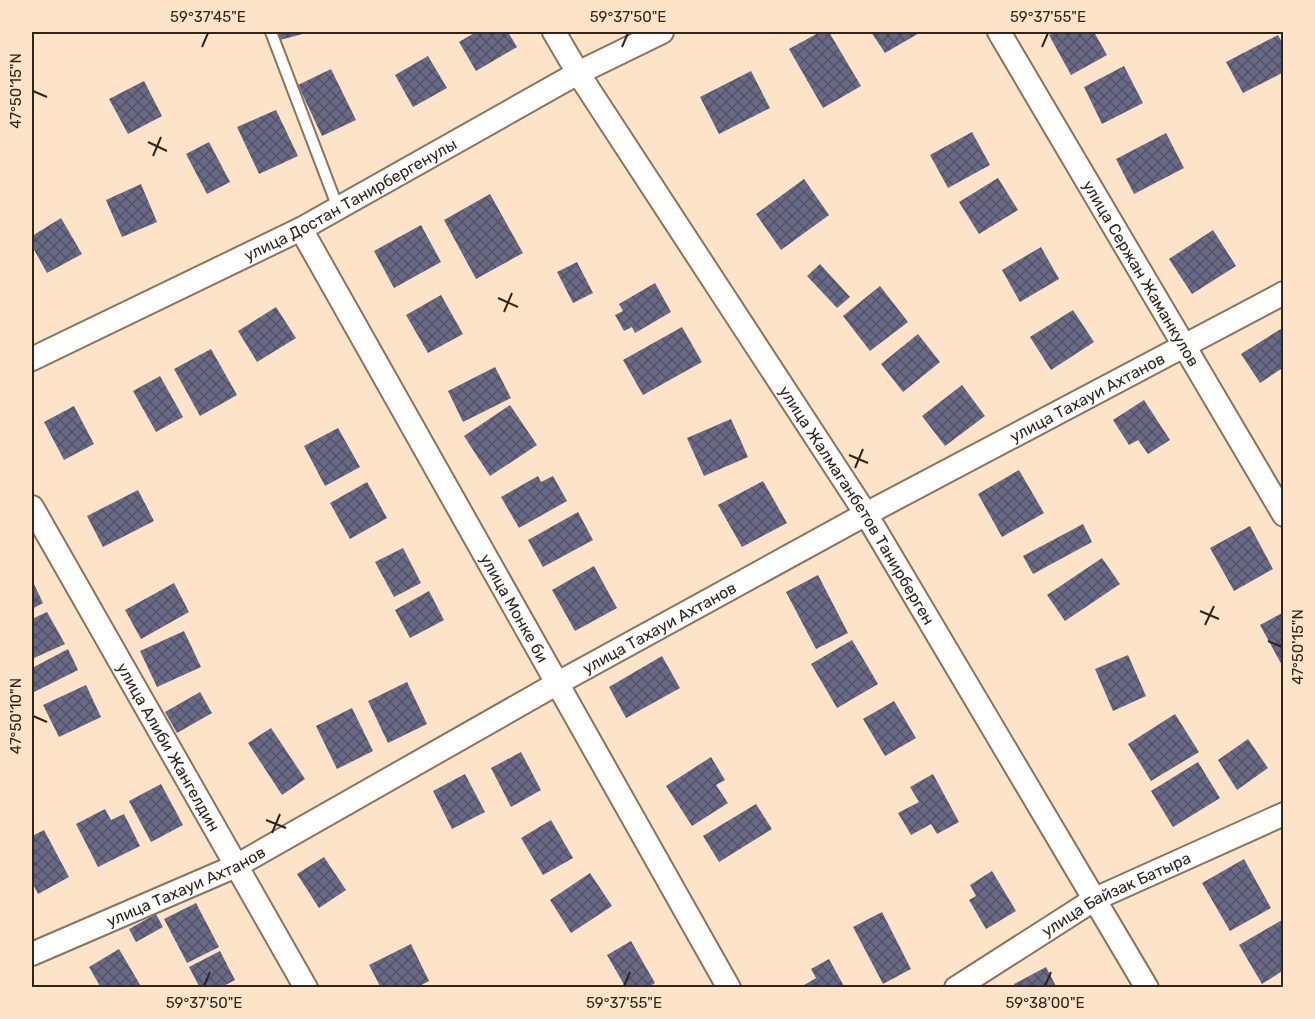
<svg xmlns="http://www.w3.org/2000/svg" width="1315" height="1019" viewBox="0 0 1315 1019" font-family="Rubik,sans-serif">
	<defs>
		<pattern id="building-cross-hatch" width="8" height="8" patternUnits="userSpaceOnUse" patternTransform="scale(1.5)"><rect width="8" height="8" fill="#696a86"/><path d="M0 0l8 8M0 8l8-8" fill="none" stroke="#525266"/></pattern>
	</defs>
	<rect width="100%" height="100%" fill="#fde4c9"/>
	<path fill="url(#building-cross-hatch)" d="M278 32H310L280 40Z
		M476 32H508L517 47 476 71 459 42Z
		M820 32H829L861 86 823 108 789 49Z
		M871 32H921L885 53Z
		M1056 32H1094L1107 55 1071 75 1049 35Z
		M1278 35 1284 46V72L1243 93 1226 62Z
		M428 56 447 88 413 107 395 75Z
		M1124 66 1143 103 1102 124 1084 87Z
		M331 69 356 120 322 136 298 85Z
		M751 71 770 108 719 134 700 97Z
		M144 81 162 116 128 134 109 99Z
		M276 110 298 156 259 174 237 127Z
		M972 132 990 165 948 188 930 155Z
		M1166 133 1184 168 1134 194 1116 159Z
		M209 142 230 182 207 194 186 154Z
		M998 178 1018 210 979 234 959 202Z
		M804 179 829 215 781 250 756 214Z
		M141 184 157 222 122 237 106 200Z
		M490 194 523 253 476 279 444 220Z
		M61 218 82 254 47 273 32 246V236Z
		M421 225 441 262 394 288 374 251Z
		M1213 230 1236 266 1192 294 1169 259Z
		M1041 247 1059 279 1020 302 1002 270Z
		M577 262 593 293 573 303 557 272Z
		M820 264 850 297 837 308 807 276Z
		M655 283 671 312 635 333 632 327 624 331 615 315 623 311 619 304Z
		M880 286 908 322 870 351 843 316Z
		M441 295 463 334 428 353 406 315Z
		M276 307 296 338 257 362 238 331Z
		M1073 310 1094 342 1051 370 1030 337Z
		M682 327 702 362 643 395 623 360Z
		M1284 327V367L1260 383 1241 354Z
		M918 334 940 362 903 392 881 364Z
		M211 349 237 395 200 416 174 369Z
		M495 367 511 398 463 422 448 391Z
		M160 376 183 417 156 432 133 391Z
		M962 385 985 416 945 446 922 416Z
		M1144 400 1170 440 1148 454 1138 440 1129 445 1113 420Z
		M510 405 537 445 490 476 464 436Z
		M74 406 94 444 64 460 44 422Z
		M731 419 748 457 704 476 687 438Z
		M338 428 360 467 325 486 304 446Z
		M1019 470 1044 513 1002 537 978 494Z
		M538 476 541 482 553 476 567 501 519 528 501 497Z
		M763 481 787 523 742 547 718 505Z
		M367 482 387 518 350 539 330 503Z
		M138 490 154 521 103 547 87 516Z
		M578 512 593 540 543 567 528 540Z
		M1083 524 1092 542 1033 574 1023 556Z
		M1250 526 1273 569 1234 591 1210 548Z
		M403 548 421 583 394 597 375 562Z
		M1102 558 1120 584 1065 621 1047 595Z
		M594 566 617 608 575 631 552 590Z
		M818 575 848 633 816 649 786 592Z
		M32 580 43 603 32 609Z
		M174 583 189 612 141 639 125 610Z
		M429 591 444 620 410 638 395 610Z
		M47 612 65 644 32 659V619Z
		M1284 612V669L1260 625Z
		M184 631 201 667 157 687 140 651Z
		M852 640 878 684 837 708 811 664Z
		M68 649 78 670 32 693V668Z
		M1128 655 1146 696 1113 711 1095 669Z
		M662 656 680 688 626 718 609 687Z
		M407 682 427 724 388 743 368 701Z
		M86 685 101 717 59 737 43 705Z
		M200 692 212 713 177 733 165 712Z
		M894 701 916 738 885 756 863 719Z
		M352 708 373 751 337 769 316 726Z
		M1175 714 1199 752 1151 781 1128 744Z
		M271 728 305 779 282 795 248 743Z
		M1248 739 1268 768 1237 790 1218 760Z
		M521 752 541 790 511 807 491 768Z
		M711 757 725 780 716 785 728 803 692 826 666 786Z
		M1198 762 1220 798 1173 827 1151 791Z
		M465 774 485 812 452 829 433 791Z
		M933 774 959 822 937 834 931 824 911 835 898 813 919 802 910 787Z
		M161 784 183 825 151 842 129 801Z
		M756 804 772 829 719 862 703 836Z
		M105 809 111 820 124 814 140 846 98 867 76 824Z
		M551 820 573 858 543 875 521 838Z
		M44 830 69 877 38 894 32 882V836Z
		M324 857 346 890 319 908 297 874Z
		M1244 859 1271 908 1230 931 1202 883Z
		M992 871 1016 911 986 929 969 900 976 896 970 885Z
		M590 873 612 906 571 933 550 900Z
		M196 903 219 947 187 963 164 919Z
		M882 912 911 969 883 984 853 927Z
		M156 914 163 927 136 942 129 929Z
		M1282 920 1284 923V970L1262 984 1239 945Z
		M631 941 655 983 647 988H626L607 955Z
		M411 944 429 981 416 988H381L369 965Z
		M119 949 142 988H101L89 967Z
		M220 951 235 980 220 988H200L189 967Z
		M829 959 845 988H799L816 978 811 969Z
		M1046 967 1057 988H1016L1014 984Z"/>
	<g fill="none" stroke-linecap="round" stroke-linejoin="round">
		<g stroke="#8a745c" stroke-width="14">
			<path id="service" d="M271 32 338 208"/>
		</g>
		<g stroke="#8a745c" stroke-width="26">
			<g id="minor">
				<path id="s1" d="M554 32 578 73 866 514 1147 988"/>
				<path id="s2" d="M999 32 1284 515"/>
				<path id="s3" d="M301 229 729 988"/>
				<path id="s4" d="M32 359 301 229 578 73 662 32"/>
				<path id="s5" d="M32 507 306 988"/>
				<path id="s6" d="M32 954 236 866 558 683 866 514 1284 293"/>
				<path id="s7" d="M956 988 1095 899 1284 814"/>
			</g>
		</g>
		<use href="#service" stroke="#fff" stroke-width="10"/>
		<use href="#minor" stroke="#fff" stroke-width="22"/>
	</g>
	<path fill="none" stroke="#2e251b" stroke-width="2" d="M202 47 208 33M622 47 628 33M1042 47 1048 33M33 91 47 97M148 142 167 151M153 156 161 137M498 298 518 307M504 312 512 293M849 455 868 463M855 468 863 449M1200 611 1219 619M1205 625 1214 606M1268 641 1282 647M33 716 47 722M266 820 286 828M272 833 280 814M204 986 210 972M624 986 630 972M1045 986 1051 972"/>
	<g text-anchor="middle" stroke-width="6" stroke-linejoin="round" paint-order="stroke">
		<g font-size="16" fill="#2e251b" stroke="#fde4c9">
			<text dy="6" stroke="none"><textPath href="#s4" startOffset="356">улица Достан Танирбергенулы</textPath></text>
			<text dy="6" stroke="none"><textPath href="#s2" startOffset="280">улица Сержан Жаманкулов</textPath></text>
			<text dy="6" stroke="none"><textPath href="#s6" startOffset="1194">улица Тахауи Ахтанов</textPath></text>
			<text dy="6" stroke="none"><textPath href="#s1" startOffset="562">улица Жалмаганбетов Танирберген</textPath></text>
			<text dy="6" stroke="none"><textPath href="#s3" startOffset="435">улица Монке би</textPath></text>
			<text dy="6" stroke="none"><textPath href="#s6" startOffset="708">улица Тахауи Ахтанов</textPath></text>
			<text dy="6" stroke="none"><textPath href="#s5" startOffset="276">улица Алиби Жангелдин</textPath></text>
			<text dy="6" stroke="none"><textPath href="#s6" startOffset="168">улица Тахауи Ахтанов</textPath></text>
			<text dy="6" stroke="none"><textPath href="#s7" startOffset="186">улица Байзак Батыра</textPath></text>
		</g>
	</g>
	<rect width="1315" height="1019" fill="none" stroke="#fde4c9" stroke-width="66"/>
	<rect x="33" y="33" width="1249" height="953" fill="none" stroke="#2e251b" stroke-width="2"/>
	<g font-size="15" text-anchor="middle" fill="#2e251b">
		<text x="208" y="22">59°37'45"E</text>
		<text x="628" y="22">59°37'50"E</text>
		<text x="1048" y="22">59°37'55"E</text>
		<text transform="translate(16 91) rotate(-90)" y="5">47°50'15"N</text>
		<text transform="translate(1298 647) rotate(-90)" y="5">47°50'15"N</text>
		<text transform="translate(16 716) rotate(-90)" y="5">47°50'10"N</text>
		<text x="204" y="1008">59°37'50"E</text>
		<text x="624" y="1008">59°37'55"E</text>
		<text x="1045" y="1008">59°38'00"E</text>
	</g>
</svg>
